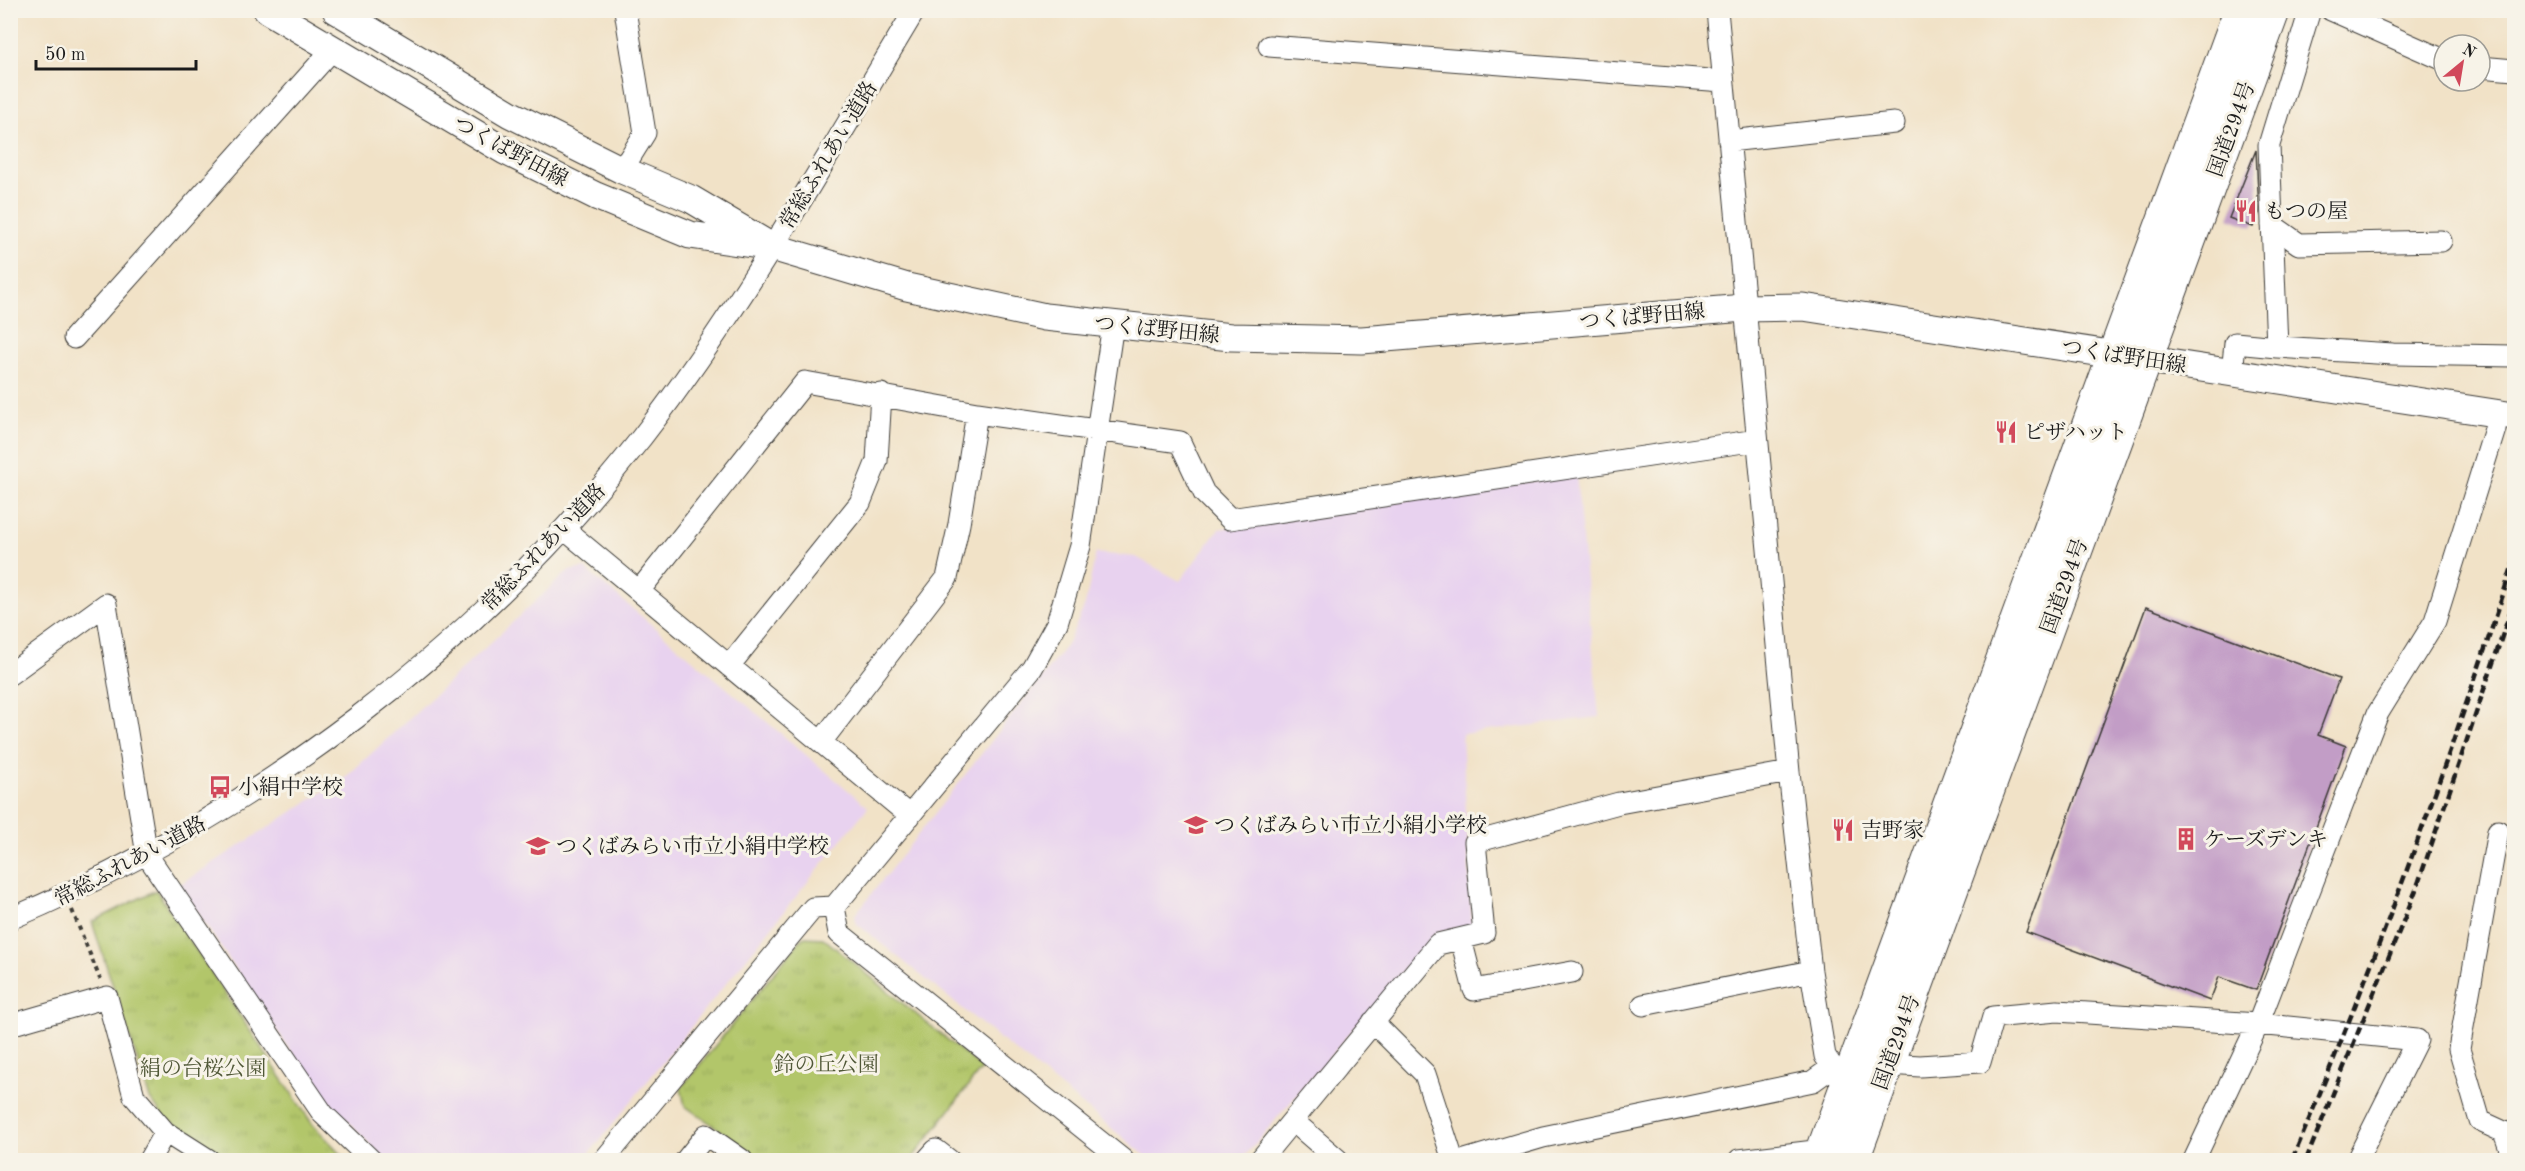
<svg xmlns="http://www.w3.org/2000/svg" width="2525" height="1171" viewBox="0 0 2525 1171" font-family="'Old Standard TT','Noto Serif JP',serif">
	<defs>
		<pattern id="park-tufts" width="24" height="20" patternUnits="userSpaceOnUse" patternTransform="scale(1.5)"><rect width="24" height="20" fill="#b2c66a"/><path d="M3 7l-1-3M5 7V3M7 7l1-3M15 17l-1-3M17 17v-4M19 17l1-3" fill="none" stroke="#98aa5b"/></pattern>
	</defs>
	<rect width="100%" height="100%" fill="#f7f3e8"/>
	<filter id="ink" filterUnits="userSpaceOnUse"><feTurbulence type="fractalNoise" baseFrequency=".0167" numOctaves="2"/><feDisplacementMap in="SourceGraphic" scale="12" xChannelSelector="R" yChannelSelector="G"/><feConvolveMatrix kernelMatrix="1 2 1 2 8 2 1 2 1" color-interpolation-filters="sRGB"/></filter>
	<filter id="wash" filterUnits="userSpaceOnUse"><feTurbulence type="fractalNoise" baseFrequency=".008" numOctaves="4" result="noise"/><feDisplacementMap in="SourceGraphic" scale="24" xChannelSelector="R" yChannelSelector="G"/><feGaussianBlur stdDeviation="1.35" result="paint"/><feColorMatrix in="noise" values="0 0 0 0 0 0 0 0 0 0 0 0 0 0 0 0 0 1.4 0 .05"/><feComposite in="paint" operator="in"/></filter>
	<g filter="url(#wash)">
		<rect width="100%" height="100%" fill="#f1e2c7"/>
		<path fill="#e8d2ef" d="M1576 474 1599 717 1462 734 1472 926 1437 932 1241 1160H1151L857 924 855 915 1067 645 1085 605 1096 553 1136 557 1180 581 1219 529Z
			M584 568 868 807 584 1160H385L315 1087 179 885 346 777 568 571Z"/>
		<path fill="url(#park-tufts)" stroke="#677143" stroke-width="1.5" d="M156 890 313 1125 347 1160H228L162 1115 150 1099 92 922Z
			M803 937 823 938 982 1068 911 1160H757L742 1145 685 1106 681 1088Z"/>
		<g id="blocks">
			<path fill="#c29dc6" d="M2256 150 2259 213 2253 227 2229 218Z
				M2146 607 2339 679 2318 735 2346 746 2256 990 2219 977 2210 1001 2026 932Z"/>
		</g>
	</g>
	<g filter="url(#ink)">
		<use href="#blocks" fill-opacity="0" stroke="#3c3a36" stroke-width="1.5"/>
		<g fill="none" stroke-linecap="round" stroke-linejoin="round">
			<g stroke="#3c3a36" stroke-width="23">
				<path id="minor" d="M1717 10 1789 772 1811 971 1825 1056 1847 1088
					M2310 10 2269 145 2277 347 2393 354 2514 356
					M2331 10 2444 60
					M1269 46 1723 81
					M2480 67 2514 70
					M1729 141 1894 123
					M622 170 645 133 625 10
					M2272 225 2299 244 2441 241
					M74 338 332 50
					M2232 374 2235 343 2277 347
					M564 529 910 816
					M639 591 805 382 977 413 1180 442 1204 493 1230 519 1757 440
					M729 666 860 503 877 461 881 394
					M10 674 106 604 147 855 323 1114 371 1160
					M821 742 947 578 959 524 977 413
					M2498 831 2459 1049 2480 1121 2504 1132 2512 1155 2510 1160
					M834 907 839 933 1123 1160
					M10 919C256 815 477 647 642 437 745 304 828 154 915 10
					M1461 939 1474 990 1572 972
					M1643 1005 1811 971
					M1373 1022 1425 1074 1453 1160
					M10 1025 107 997 134 1096 165 1132 209 1160
					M1888 1064 1920 1066 1980 1062 1993 1017 2057 1011 2258 1024 2417 1040 2357 1160
					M1293 1121 1338 1160
					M149 1160 165 1132
					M604 1160 813 908 834 907 1032 668 1057 623 1080 546 1113 324
					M686 1160 706 1135 742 1160
					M927 1160 936 1150 949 1160
					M1260 1160 1438 944 1484 933 1475 842 1619 803 1789 772
					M1465 1160 1543 1137 1813 1081 1831 1068
					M1739 1160 1823 1150
					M2194 1160 2258 1024 2378 713 2435 621 2495 429 2497 413"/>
			</g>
			<g stroke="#3c3a36" stroke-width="29">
				<path id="major" d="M267 10 505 151 596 196 690 235 772 247 907 287 1045 317 1231 337 1362 340 1744 308 1803 307 2514 416
					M336 10 510 114 622 170 691 199 762 241"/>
			</g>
			<g stroke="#3c3a36" stroke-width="34">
				<path id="highway" d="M1819 1160 2240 10
					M1853 1160 2274 10"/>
			</g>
			<path stroke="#3c3a36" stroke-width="4" stroke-dasharray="4.5 4.5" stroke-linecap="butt" d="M72 910 100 979"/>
			<use href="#minor" stroke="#fff" stroke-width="21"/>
			<use href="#major" stroke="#fff" stroke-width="27"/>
			<use href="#highway" stroke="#fff" stroke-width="32"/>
			<path stroke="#1c1c1c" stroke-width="4.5" stroke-dasharray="9 4.5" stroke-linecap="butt" d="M2292 1160C2375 964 2448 764 2514 561
				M2306 1160 2416 890 2514 601"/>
		</g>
	</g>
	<defs>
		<g id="restaurant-bare" transform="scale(1.8)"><path d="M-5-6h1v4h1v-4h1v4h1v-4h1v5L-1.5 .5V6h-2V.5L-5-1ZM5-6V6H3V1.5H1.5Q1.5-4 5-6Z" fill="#d1495b" stroke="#f7f3e8" stroke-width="2.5" paint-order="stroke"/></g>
		<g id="bus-bare" transform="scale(1.8)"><path d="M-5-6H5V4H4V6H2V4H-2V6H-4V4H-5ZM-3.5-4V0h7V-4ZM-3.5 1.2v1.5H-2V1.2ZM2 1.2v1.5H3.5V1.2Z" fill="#d1495b" stroke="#f7f3e8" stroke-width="2.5" paint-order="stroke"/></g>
		<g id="school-bare" transform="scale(1.8)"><path d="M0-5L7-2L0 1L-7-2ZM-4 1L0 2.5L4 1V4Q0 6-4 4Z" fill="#d1495b" stroke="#f7f3e8" stroke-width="2.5" paint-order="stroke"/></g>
		<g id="building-bare" transform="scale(1.8)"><path d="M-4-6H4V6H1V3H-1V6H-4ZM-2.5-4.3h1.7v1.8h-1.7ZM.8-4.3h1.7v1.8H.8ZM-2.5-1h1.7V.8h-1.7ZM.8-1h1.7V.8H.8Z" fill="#d1495b" stroke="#f7f3e8" stroke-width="2.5" paint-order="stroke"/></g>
	</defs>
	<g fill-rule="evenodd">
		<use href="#restaurant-bare" x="2246" y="211"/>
		<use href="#restaurant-bare" x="2006" y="432"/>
		<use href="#bus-bare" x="220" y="787"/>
		<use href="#school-bare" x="1196" y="825"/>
		<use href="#restaurant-bare" x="1843" y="830"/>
		<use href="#building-bare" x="2186" y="839"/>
		<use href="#school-bare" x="538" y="846"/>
	</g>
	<g text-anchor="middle" stroke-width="6" stroke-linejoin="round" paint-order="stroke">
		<g font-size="21" fill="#1c1c1c" stroke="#f7f3e8">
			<text transform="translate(2231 129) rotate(-70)" y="7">国道294号</text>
			<text transform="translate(511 151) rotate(28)" y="7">つくば野田線</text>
			<text transform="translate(828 155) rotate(-59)" y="7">常総ふれあい道路</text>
			<text transform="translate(1642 316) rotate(-5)" y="7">つくば野田線</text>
			<text transform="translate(1157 329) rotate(6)" y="7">つくば野田線</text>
			<text transform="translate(2124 356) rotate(9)" y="7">つくば野田線</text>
			<text transform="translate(543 547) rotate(-46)" y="7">常総ふれあい道路</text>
			<text transform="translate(2064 586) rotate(-70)" y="7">国道294号</text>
			<text transform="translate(130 861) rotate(-28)" y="7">常総ふれあい道路</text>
			<text transform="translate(1896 1042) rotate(-70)" y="7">国道294号</text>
		</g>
		<g font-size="21" fill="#1c1c1c" stroke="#f7f3e8" text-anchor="start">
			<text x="2264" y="218">もつの屋</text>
			<text x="2024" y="439">ピザハット</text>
			<text x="238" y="794">小絹中学校</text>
			<text x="1214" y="832">つくばみらい市立小絹小学校</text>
			<text x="1861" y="837">吉野家</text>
			<text x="2204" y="846">ケーズデンキ</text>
			<text x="556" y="853">つくばみらい市立小絹中学校</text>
		</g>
		<g font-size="21" fill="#505837" stroke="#f7f3e8">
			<text x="826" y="1071">鈴の丘公園</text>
			<text x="203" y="1075">絹の台桜公園</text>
		</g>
	</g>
	<rect width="2525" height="1171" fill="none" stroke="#f7f3e8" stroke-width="36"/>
	<g transform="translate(2462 63) rotate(30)"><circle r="28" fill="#f7f3e8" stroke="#9f9d96" stroke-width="1.5"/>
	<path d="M0-4.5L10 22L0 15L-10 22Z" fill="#d1495b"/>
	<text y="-9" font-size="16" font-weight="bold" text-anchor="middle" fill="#1c1c1c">N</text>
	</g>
	<path d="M36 60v9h160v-9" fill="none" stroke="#1c1c1c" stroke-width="3"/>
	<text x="45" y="60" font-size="18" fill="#1c1c1c" stroke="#f7f3e8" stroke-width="4.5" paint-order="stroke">50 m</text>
</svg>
